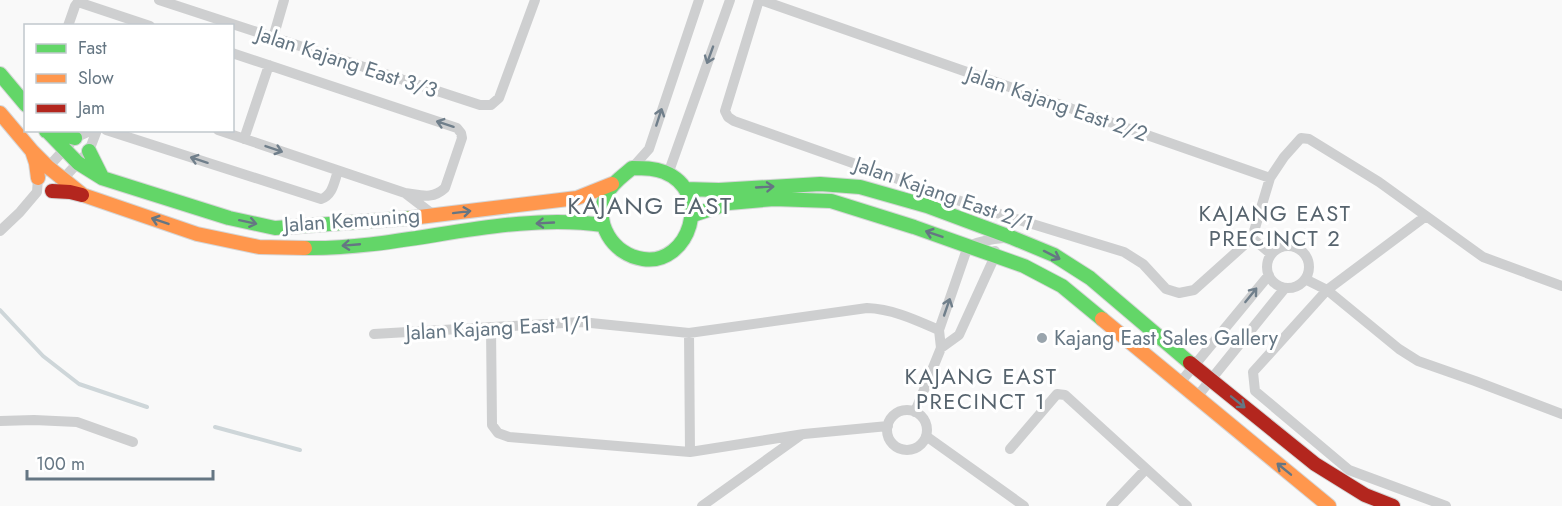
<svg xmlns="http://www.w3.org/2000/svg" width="1562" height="506" viewBox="0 0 1562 506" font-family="Jost,sans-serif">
	<rect width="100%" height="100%" fill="#f9f9f9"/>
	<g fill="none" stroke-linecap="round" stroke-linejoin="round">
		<path stroke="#ced6d9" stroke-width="4" d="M0 310 43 356 79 384 147 407
			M215 427 300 450"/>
		<g stroke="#d5d6d7" stroke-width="16">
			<path id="fast" d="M0 74 26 105
				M46 130 78 163 102 178 229 218 275 228 411 218
				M46 131 75 138
				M89 151 102 177
				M632 168C643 168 654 168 664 172 714 192 689 266 643 259 613 255 592 222 607 194 612 183 623 176 632 168Z
				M685 189 719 190 820 184 860 187 927 206 1013 238 1054 255 1090 278 1190 363
				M693 215 729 203 774 199 831 201 914 227 1024 266 1062 286 1102 319
				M305 248C405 250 504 211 603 225"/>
		</g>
		<g stroke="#d5d6d7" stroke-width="16">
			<path id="slow" d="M0 113 32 151 48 167 83 195 197 234 259 247 305 248
				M32 151 36 163 38 178
				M411 218 577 198 612 184
				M1102 319 1329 506"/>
		</g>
		<g stroke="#d5d6d7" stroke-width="16">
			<path id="jam" d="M52 191 70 192 82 195
				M1190 363 1315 464 1365 495 1393 506"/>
		</g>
		<path stroke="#cecfd0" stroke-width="10" d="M159 0 480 105H491L499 98 535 0
			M759 0 725 111 728 117 734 121 977 207 1124 252 1143 264 1166 289 1179 293 1194 290 1252 238 1270 178 1284 157 1301 138 1309 139 1379 182 1483 257 1562 286
			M761 0 1270 178
			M68 26 75 6 78 2 150 26
			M273 38 284 0
			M106 130 321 199C333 195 334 182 338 171
			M218 130 405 193C421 195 432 200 445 188L462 138 461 133 457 128 232 53
			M244 139 269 65
			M632 168 649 149 699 0
			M668 174 730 0
			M60 182 89 151 97 130
			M405 193 435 216
			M1426 216 1327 290 1253 372 1255 391 1349 470 1446 506
			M0 231 20 212 37 192 38 178 75 138 92 130
			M1252 238 1271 254
			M1267 267a21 21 0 1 1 42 0a21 21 0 1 1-42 0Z
			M1305 279 1327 290 1399 349 1418 361 1475 381 1562 414
			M491 327 492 425 498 433 509 437 690 452 804 434 888 426
			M689 333 690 452
			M374 334 581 322 689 333 867 308C893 309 916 320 939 330
			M941 348 959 335 995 256V251
			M1179 384 1269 275
			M1196 398 1285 288
			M887 430a20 20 0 1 1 40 0a20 20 0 1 1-40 0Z
			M915 412 941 348 939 330 968 246C980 241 991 239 1004 238
			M0 421 34 420 77 422 133 442
			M926 436 1024 506
			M1010 449 1057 394 1065 395 1187 506
			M702 506 801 435
			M1111 506 1146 469"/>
		<use href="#fast" stroke="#63d668" stroke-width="14"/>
		<use href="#slow" stroke="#ff974d" stroke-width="14"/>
		<use href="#jam" stroke="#b3261e" stroke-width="14"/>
	</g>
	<defs><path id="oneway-shaft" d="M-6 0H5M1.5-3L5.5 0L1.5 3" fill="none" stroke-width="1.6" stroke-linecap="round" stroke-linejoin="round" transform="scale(1.5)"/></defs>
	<g stroke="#707f8b">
		<use href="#oneway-shaft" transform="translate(710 55) rotate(110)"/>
		<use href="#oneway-shaft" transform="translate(659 117) rotate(-72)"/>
		<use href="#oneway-shaft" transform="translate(445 124) rotate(-162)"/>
		<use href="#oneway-shaft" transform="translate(274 149) rotate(19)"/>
		<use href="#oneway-shaft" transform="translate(199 160) rotate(-162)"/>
		<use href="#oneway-shaft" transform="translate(1251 295) rotate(-51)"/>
		<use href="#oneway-shaft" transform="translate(947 307) rotate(-71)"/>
	</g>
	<g stroke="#657683">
		<use href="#oneway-shaft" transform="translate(765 187) rotate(-3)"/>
		<use href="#oneway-shaft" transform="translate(462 212) rotate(-7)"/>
		<use href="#oneway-shaft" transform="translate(160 221) rotate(-161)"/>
		<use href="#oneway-shaft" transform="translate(248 222) rotate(12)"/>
		<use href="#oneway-shaft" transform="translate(545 223) rotate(177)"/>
		<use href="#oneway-shaft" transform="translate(934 234) rotate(-161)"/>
		<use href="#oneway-shaft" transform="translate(351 245) rotate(175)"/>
		<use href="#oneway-shaft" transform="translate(1052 255) rotate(27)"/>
		<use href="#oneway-shaft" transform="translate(1238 402) rotate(39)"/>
		<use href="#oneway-shaft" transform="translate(1284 469) rotate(-141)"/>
	</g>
	<circle fill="#99a4ac" stroke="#fff" stroke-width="2" cx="1042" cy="338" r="6"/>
	<g text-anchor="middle" stroke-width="6" stroke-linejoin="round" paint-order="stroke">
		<g font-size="21" fill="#657683" stroke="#fff">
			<text transform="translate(347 62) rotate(18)" y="7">Jalan Kajang East 3/3</text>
			<text transform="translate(1057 104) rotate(19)" y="7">Jalan Kajang East 2/2</text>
			<text transform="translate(944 194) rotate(19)" y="7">Jalan Kajang East 2/1</text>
			<text transform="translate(352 220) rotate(-4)" y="7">Jalan Kemuning</text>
			<text transform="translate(498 328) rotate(-3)" y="7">Jalan Kajang East 1/1</text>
		</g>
		<g font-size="21" fill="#657683" stroke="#fff" text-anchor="start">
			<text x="1054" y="345">Kajang East Sales Gallery</text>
		</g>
		<g font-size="22" letter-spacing="1.5" fill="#57646e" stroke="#fff">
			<text x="1275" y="221">KAJANG EAST<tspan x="1275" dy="25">PRECINCT 2</tspan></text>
			<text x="981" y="384">KAJANG EAST<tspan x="981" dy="25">PRECINCT 1</tspan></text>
		</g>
		<g font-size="24" letter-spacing="1.5" fill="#57646e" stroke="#fff">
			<text x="650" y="214">KAJANG EAST</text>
		</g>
	</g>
	<rect x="24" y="24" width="210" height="108" fill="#ffffff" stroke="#c1c8cd" stroke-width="1.5"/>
	<rect x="36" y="44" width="30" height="9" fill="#63d668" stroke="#c1c8cd" stroke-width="1.5"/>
	<text x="78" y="54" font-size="18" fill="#657683">Fast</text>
	<rect x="36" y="74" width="30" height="9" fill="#ff974d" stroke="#c1c8cd" stroke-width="1.5"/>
	<text x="78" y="84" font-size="18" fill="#657683">Slow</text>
	<rect x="36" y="104" width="30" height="9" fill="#b3261e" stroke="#c1c8cd" stroke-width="1.5"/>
	<text x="78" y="114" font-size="18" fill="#657683">Jam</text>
	<path d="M27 470v9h186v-9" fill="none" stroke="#657683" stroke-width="3"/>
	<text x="36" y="470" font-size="18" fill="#657683" stroke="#ffffff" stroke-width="4.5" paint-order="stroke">100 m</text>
</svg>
